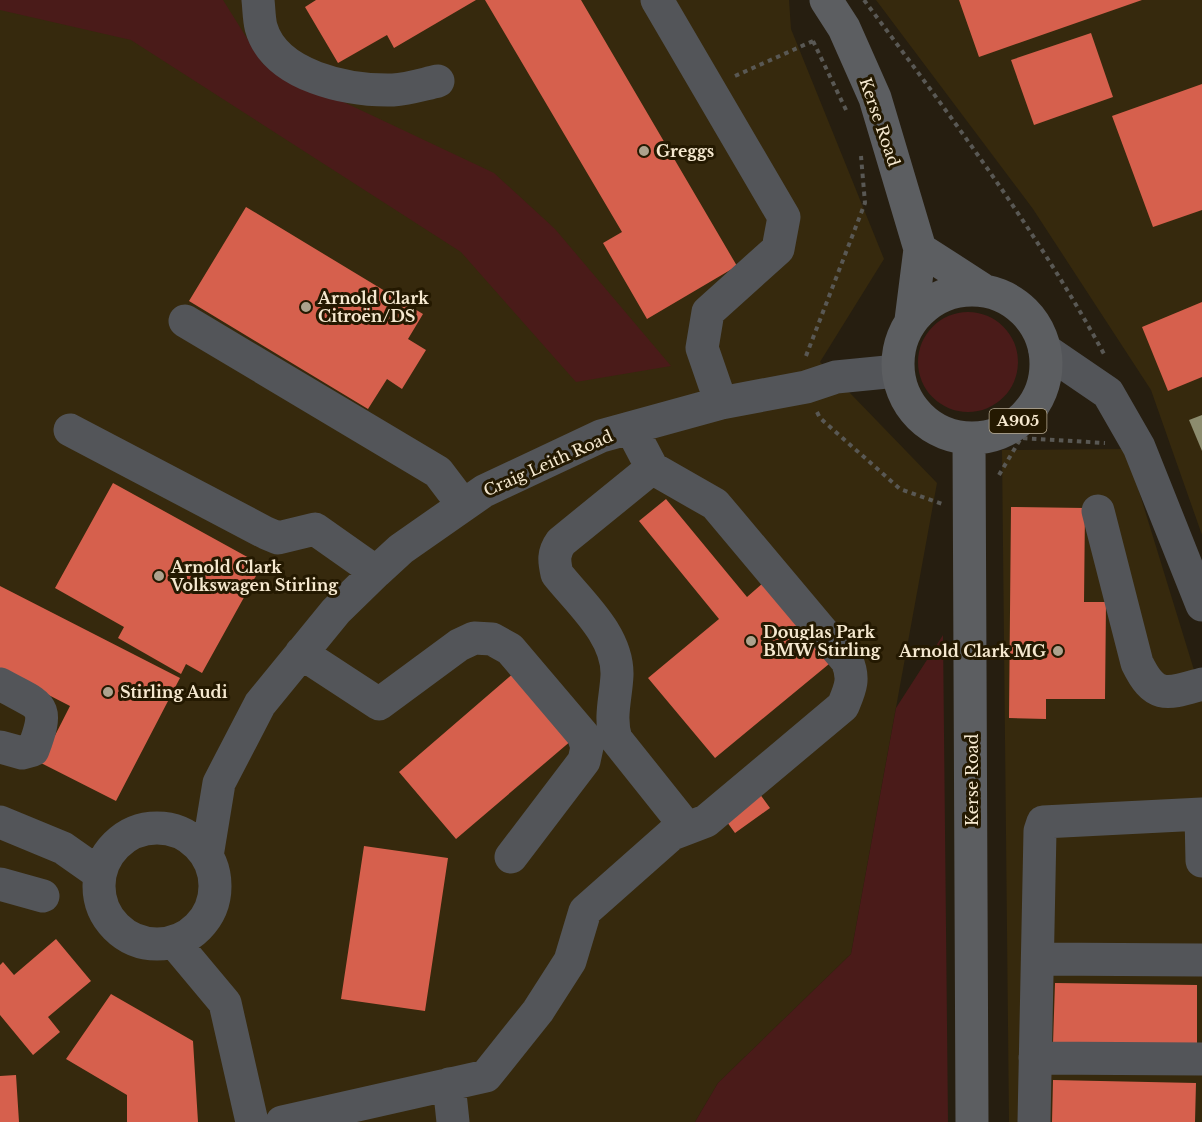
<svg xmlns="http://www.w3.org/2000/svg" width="1202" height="1122" viewBox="0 0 1202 1122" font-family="'Libre Baskerville',serif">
	<rect width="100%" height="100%" fill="#261e10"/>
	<path fill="#36290d" d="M0 0H789L791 29 884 259 820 362 937 483 851 954 718 1083 695 1122H0Z
		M876 0H1202V535L1151 390 1033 209Z
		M1126 449 1202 696V1122H1009L1002 450Z"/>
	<path fill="#4a1b19" d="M0 0H223L263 64 494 173 555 229 671 366 576 382 461 252 131 40 0 10Z
		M918 362a50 50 0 1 1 100 0a50 50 0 1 1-100 0Z
		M943 635 948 1122H695L718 1083 851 954 896 708Z"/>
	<path fill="#d6604d" d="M316 0H476L394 48 387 35 338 63 305 7Z
		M485 0H581L737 266 647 319 603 243 622 232Z
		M959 0H1142L979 57Z
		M1091 33 1113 97 1034 125 1011 60Z
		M1202 84V210L1153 227 1112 116Z
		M246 207 423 314 408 339 426 350 402 389 387 379 368 409 189 301Z
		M1202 302V377L1168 391 1142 327Z
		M113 483 262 565 202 673 186 664 181 674 118 638 124 627 55 588Z
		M666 499 747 597 763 583 829 664 715 758 648 678 719 619 639 521Z
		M1011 507 1085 508 1084 602H1106L1105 699H1046V719L1009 718Z
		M0 586 180 678 116 801 41 763 70 706 0 670Z
		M515 672 572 740 456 839 399 772Z
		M754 786 770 808 735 833 719 811Z
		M364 846 448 858 425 1011 341 999Z
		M56 939 91 981 48 1017 60 1032 33 1055 0 1015V965L3 962 14 975Z
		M1055 983 1197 985V1046L1053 1044Z
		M111 994 193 1041 198 1122H127V1095L66 1059Z
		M16 1075 19 1122H0V1076Z
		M1053 1080 1196 1083 1195 1122H1052Z"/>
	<path fill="#8c8c6e" d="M1202 415V451L1189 420Z"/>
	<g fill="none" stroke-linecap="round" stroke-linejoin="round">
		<path stroke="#595854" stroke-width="4" stroke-dasharray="4.5 4.5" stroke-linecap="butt" d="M864 0C949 114 1036 229 1104 354
			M813 41 847 112
			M735 76 813 41
			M806 356 865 203 861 156
			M817 412 820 418 900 489 942 504
			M999 475 1021 438 1105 443"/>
		<path stroke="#535559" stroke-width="33" d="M258 0C259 9 259 19 261 27 275 77 349 91 393 90 408 89 424 84 438 81
			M657 0 784 217 778 249 708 312 702 348 721 403
			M185 321 438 472 463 505
			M1045 350 1108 393 1139 447 1202 605
			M70 430 266 533 278 538 315 529 376 572
			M652 468 561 542C553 553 554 561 557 574 580 603 618 635 617 675 616 698 609 717 616 739L687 828
			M1098 511 1137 663C1155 700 1167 694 1202 684
			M301 653 379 704 459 645 474 638 492 639 510 649 583 735 587 747 584 761 511 857
			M0 684C41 707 51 702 33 750L22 753 0 747
			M1201 815 1202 861
			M0 822 63 848 100 874
			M99 886a58 58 0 1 1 116 0a58 58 0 1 1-116 0Z
			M207 856 219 783 260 704 336 611 376 572 401 549 484 491 601 436 721 403 806 387 836 377 897 371
			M0 884 43 896
			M174 942 225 1003 252 1122
			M1038 959 1202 960
			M1035 1058 1202 1059
			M449 1084 453 1122
			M282 1122 486 1076 538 1011 570 961 585 911 672 834 706 821 843 706C850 689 855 679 847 661L715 504 652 468 631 428
			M1034 1122 1040 831 1043 822 1202 814"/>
		<path stroke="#5c5e61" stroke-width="33" d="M826 0 844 28 875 98 920 249 911 320
			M920 249 982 289
			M898 364a74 74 0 1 1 148 0a74 74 0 1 1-148 0Z
			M969 438 972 1122"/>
	</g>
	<g fill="#ada28d" stroke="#241901" stroke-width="2">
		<circle cx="644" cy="151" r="6"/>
		<circle cx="306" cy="307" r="6"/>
		<circle cx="159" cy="576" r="6"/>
		<circle cx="751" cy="641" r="6"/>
		<circle cx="1058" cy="651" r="6"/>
		<circle cx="108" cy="692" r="6"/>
	</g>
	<g text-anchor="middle" stroke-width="6" stroke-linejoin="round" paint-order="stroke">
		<rect fill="#241901" stroke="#b7ab92" stroke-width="1.5" x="989.5" y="409" width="57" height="24" rx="4.5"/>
		<g font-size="15" font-weight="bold" fill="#f6e9d0">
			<text x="1018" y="426">A905</text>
		</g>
		<g font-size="16" fill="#f6e9d0" stroke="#241901">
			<text transform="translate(880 122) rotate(71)" y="6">Kerse Road</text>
			<text transform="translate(548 463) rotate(-24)" y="6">Craig Leith Road</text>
			<text transform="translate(972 780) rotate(-90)" y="6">Kerse Road</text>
		</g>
		<g font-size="16" font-weight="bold" fill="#f6e9d0" stroke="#241901" text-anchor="start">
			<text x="656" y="157">Greggs</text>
			<text x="318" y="304">Arnold Clark<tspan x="318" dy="18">Citroën/DS</tspan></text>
			<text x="171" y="573">Arnold Clark<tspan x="171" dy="18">Volkswagen Stirling</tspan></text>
			<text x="763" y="638">Douglas Park<tspan x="763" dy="18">BMW Stirling</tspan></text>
			<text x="1046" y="657" text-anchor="end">Arnold Clark MG</text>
			<text x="120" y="698">Stirling Audi</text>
		</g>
	</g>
</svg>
